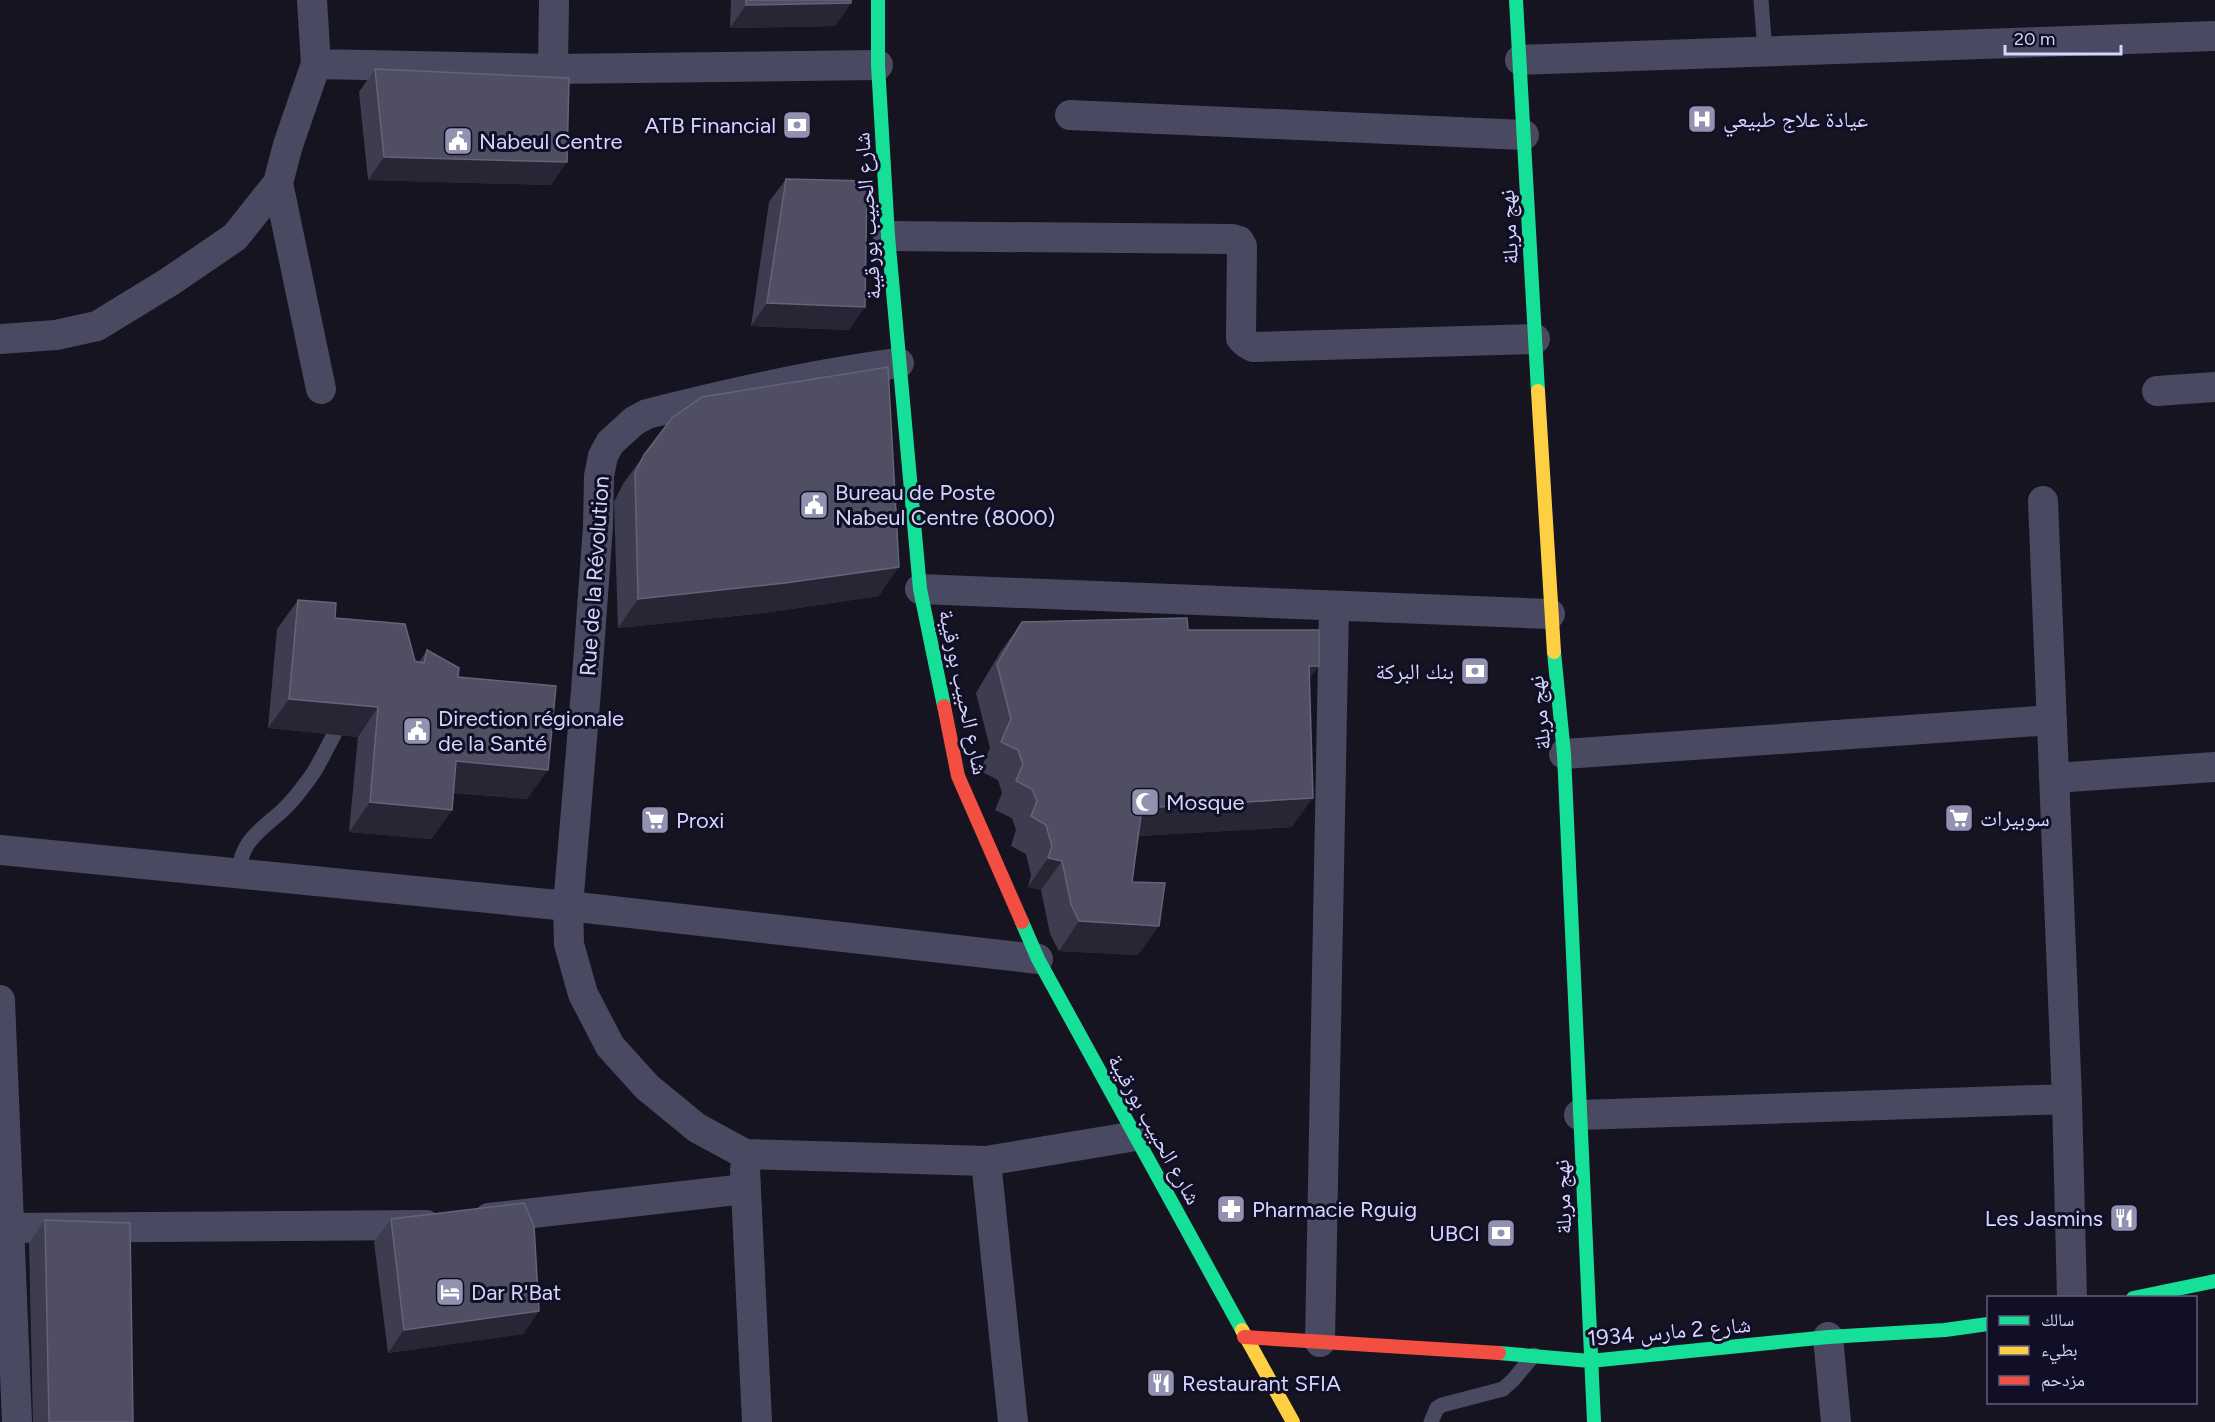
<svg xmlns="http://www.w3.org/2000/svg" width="2215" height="1422" viewBox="0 0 2215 1422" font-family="Figtree,'Noto Naskh Arabic',sans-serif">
	<rect width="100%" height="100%" fill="#151420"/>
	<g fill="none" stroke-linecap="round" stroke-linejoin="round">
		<path stroke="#494a61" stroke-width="15" d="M1761 0 1765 51
			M240 873C238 843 262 829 282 811 292 802 301 790 309 779 319 766 326 749 334 735
			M1431 1422 1437 1408 1442 1405 1503 1389 1513 1380 1534 1355"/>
		<path stroke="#494a61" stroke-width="30" d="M1520 60 2215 36
			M316 64 553 69 878 65
			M553 69 554 0
			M1070 115 1524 135
			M278 183 321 389
			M888 236 1232 239 1239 241 1242 246 1241 338 1246 343 1253 347 1535 339
			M0 339 56 335 97 326 169 282 235 237 278 183 288 145 316 64 312 0
			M899 363C813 374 730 393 647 414L634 421 610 443 603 456 599 476 598 526 586 691 568 906 569 944 583 994 610 1046 647 1087 697 1128 745 1154 986 1161 1136 1136
			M2157 391 2215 387
			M2043 501 2067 1099 2072 1298
			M920 589 1550 614
			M1564 754 2052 720
			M2054 778 2215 767
			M0 850 568 906 1038 959
			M0 1000 17 1422
			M1579 1115 2067 1099
			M986 1161 1013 1422
			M745 1169 757 1422
			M489 1218 745 1189
			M9 1228 426 1225
			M1828 1337 1836 1422
			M1320 1342 1334 606"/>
		<path stroke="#16e098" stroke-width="14" d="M878 0V65L888 236 920 589 944 706
			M1516 0 1538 391
			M1554 652 1564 754 1594 1422
			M1022 922 1038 959 1242 1330
			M2133 1298 2215 1281
			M1499 1353 1590 1361 1828 1337 1945 1330 1988 1324"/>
		<path stroke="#ffcf43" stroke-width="14" d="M1538 391 1554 652
			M1242 1330 1293 1422"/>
		<path stroke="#f24e42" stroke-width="14" d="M944 706 958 776 1022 922
			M1244 1337 1499 1353"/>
	</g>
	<path fill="#3e3d4f" d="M731 0H851V3L835 26 730 28Z
		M375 69 551 185 368 180 359 92Z
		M786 179 849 330 751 326 769 202Z
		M644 455 879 596 764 613 618 628 614 502 623 484Z
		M298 600 335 618 415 661 419 662 427 650 458 677 527 799 454 793 452 810 431 839 349 832 358 737 268 728 277 629Z
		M1022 622 1188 630 1309 679 1292 827 1138 836 1132 882 1138 955 1059 951 1050 934 1041 890 1028 887 1031 875 1026 854 1011 846 1016 830 1012 818 995 810 1002 793 998 780 980 771 990 748 976 693 1001 651Z
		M391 1219 539 1311 523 1334 388 1353 374 1242Z
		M45 1220 133 1422H33L29 1243Z"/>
	<path fill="#272634" d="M851 3 835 26 730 28 746 5Z
		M384 157 567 162 551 185 368 180Z
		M767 303 865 307 849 330 751 326Z
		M899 567 879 596 764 613 618 628 638 599Z
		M1309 666H1319L1298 695Z
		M289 699 378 707 358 737 268 728Z
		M456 761 548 770 527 799 436 791Z
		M1313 798 1292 827 1121 837 1142 808Z
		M370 802 452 810 431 839 349 832Z
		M1048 858 1062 861 1041 890 1028 887Z
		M1079 921 1159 926 1138 955 1059 951Z
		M539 1311 523 1334 388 1353 404 1330Z"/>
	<path fill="#4f4e62" stroke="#64637a" stroke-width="1.5" d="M746 0H851V3L746 5Z
		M375 69 569 78 567 162 384 157Z
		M786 179 867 181 865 307 767 303Z
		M888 367 899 567 785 583 638 599 635 473 644 455 672 418 702 397Z
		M298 600 336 603 335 618 405 624 415 661 424 663 427 650 459 668 458 677 556 686 548 770 456 761 452 810 370 802 378 707 289 699Z
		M1187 618 1188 630H1319V666H1309L1313 798 1142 808 1132 882 1165 883 1159 926 1079 921 1071 904 1062 861 1048 858 1052 846 1046 825 1031 816 1037 801 1032 789 1016 781 1023 764 1018 750 1001 742 1011 719 997 664 1022 622Z
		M524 1203 534 1226 539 1311 404 1330 391 1219Z
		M45 1220 130 1223 133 1422H49Z"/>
	<defs>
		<g id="hospital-square" transform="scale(1.5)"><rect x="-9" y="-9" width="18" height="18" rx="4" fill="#9291b0" stroke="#110f25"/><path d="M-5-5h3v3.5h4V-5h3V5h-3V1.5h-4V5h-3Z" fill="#fff"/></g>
		<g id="bank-square" transform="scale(1.5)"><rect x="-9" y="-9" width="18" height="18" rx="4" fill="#9291b0" stroke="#110f25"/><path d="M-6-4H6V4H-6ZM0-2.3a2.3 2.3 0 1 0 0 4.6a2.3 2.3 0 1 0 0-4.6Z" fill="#fff"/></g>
		<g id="civic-square" transform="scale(1.5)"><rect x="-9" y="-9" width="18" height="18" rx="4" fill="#9291b0" stroke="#110f25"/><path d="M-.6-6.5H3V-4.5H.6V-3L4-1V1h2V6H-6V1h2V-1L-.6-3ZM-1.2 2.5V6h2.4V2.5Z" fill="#fff"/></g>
		<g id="mosque-square" transform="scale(1.5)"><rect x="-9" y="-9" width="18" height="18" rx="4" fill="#9291b0" stroke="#110f25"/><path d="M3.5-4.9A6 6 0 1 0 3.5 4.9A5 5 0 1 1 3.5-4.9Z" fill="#fff"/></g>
		<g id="supermarket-square" transform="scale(1.5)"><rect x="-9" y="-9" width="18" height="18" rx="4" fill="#9291b0" stroke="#110f25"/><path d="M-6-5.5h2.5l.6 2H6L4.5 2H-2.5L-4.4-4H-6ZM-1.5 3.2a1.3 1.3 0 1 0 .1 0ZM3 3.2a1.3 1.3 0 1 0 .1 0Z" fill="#fff"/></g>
		<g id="pharmacy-square" transform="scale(1.5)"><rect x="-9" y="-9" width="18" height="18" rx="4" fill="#9291b0" stroke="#110f25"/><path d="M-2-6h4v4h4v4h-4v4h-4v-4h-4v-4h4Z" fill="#fff"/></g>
		<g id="restaurant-square" transform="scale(1.5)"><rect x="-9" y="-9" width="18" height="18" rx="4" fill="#9291b0" stroke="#110f25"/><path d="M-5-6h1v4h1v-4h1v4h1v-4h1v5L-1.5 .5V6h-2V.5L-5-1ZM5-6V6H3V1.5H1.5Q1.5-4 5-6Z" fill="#fff"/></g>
		<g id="hotel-square" transform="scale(1.5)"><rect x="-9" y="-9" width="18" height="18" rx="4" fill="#9291b0" stroke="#110f25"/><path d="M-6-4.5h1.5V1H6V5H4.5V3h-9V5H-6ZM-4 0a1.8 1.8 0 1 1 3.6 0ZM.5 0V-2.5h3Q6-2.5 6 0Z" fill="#fff"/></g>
	</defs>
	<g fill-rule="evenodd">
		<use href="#hospital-square" x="1702" y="119"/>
		<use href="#bank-square" x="797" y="125"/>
		<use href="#civic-square" x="458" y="141"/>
		<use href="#civic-square" x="814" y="505"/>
		<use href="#bank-square" x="1475" y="671"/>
		<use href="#civic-square" x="417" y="731"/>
		<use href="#mosque-square" x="1145" y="802"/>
		<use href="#supermarket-square" x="1959" y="818"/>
		<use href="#supermarket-square" x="655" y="820"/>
		<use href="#pharmacy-square" x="1231" y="1209"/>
		<use href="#restaurant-square" x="2124" y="1218"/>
		<use href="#bank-square" x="1501" y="1233"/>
		<use href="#hotel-square" x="450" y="1292"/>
		<use href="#restaurant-square" x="1161" y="1383"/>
	</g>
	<g text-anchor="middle" stroke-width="6" stroke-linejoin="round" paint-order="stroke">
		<g font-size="22" fill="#d6d5fe" stroke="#110f25" text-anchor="start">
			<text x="1723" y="127">عيادة علاج طبيعي</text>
			<text x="776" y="133" text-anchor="end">ATB Financial</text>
			<text x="479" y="149">Nabeul Centre</text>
			<text x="835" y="500">Bureau de Poste<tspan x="835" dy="25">Nabeul Centre (8000)</tspan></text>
			<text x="1454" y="679" text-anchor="end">بنك البركة</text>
			<text x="438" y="726">Direction régionale<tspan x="438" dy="25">de la Santé</tspan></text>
			<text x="1166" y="810">Mosque</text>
			<text x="1980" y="826">سوبيرات</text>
			<text x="676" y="828">Proxi</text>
			<text x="1252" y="1217">Pharmacie Rguig</text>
			<text x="2103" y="1226" text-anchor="end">Les Jasmins</text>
			<text x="1480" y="1241" text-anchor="end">UBCI</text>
			<text x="471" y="1300">Dar R'Bat</text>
			<text x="1182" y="1391">Restaurant SFIA</text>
		</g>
		<g font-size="22" fill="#d6d5fe" stroke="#110f25">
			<text transform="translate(867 216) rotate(-94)" y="8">شارع الحبيب بورقيبة</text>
			<text transform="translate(1508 227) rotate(-93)" y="8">نهج مربلة</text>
			<text transform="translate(594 576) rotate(-86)" y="8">Rue de la Révolution</text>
			<text transform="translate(964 692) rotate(78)" y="8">شارع الحبيب بورقيبة</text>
			<text transform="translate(1539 713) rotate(-96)" y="8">نهج مربلة</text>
			<text transform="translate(1155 1129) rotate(61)" y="8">شارع الحبيب بورقيبة</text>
			<text transform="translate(1562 1197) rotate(-92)" y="8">نهج مربلة</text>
			<text transform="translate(1669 1331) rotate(-5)" y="8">شارع 2 مارس 1934</text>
		</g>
	</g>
	<rect x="1987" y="1296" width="210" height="108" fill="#110f25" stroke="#605e7c" stroke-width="1.5"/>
	<rect x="1999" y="1316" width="30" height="9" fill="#16e098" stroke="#605e7c" stroke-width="1.5"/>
	<text x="2041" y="1326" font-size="18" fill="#d6d5fe">سالك</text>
	<rect x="1999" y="1346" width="30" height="9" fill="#ffcf43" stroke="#605e7c" stroke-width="1.5"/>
	<text x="2041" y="1356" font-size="18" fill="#d6d5fe">بطيء</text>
	<rect x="1999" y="1376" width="30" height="9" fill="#f24e42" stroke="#605e7c" stroke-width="1.5"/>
	<text x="2041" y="1386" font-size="18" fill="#d6d5fe">مزدحم</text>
	<path d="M2005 45v9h116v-9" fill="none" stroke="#d6d5fe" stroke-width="3"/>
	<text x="2014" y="45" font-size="18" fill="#d6d5fe" stroke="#110f25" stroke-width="4.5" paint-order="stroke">20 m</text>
</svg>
